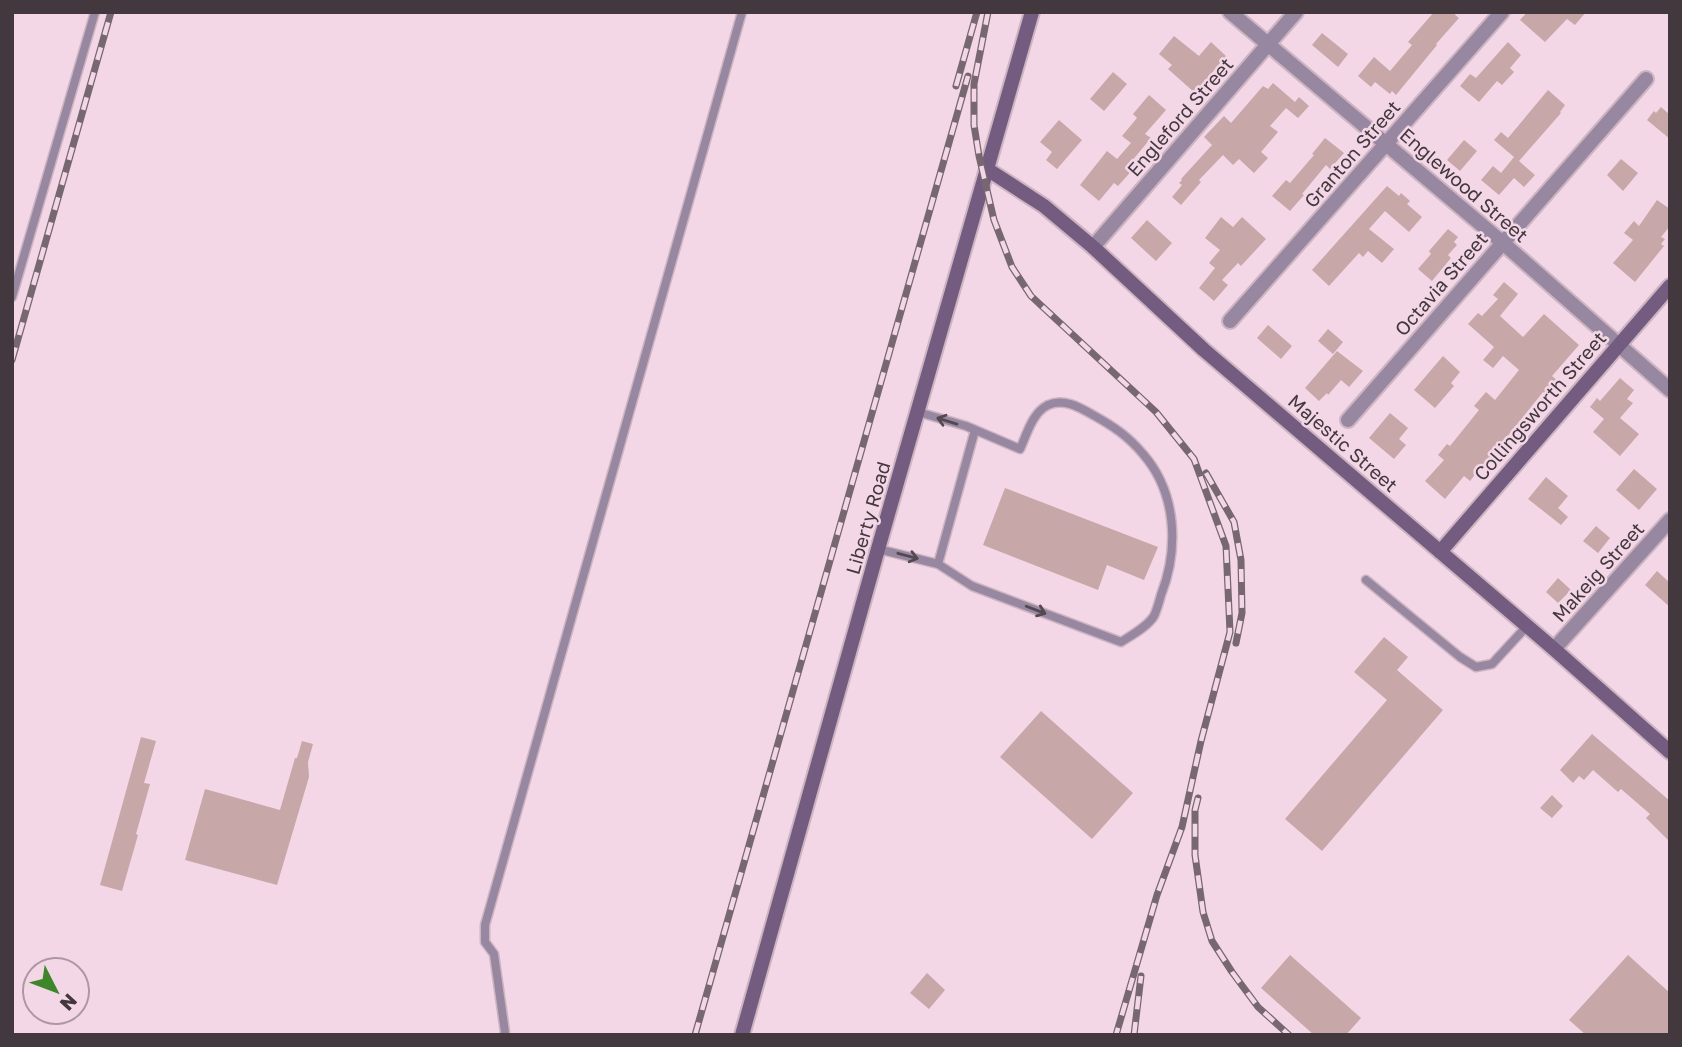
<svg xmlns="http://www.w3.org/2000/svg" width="1682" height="1047" viewBox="0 0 1682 1047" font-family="'Golos Text',sans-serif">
	<rect width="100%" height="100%" fill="#f4d7e6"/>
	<path fill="#c7a7a8" d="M1434 12H1452L1459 18 1436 44 1437 45 1396 95 1392 91 1390 94 1375 82 1371 87 1358 76 1374 57 1390 71 1412 45 1408 42Z
		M1527 12H1586L1575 25 1567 19 1545 42 1520 20Z
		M1322 33 1348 54 1338 67 1312 45Z
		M1174 36 1199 56 1211 42 1226 56 1195 93 1168 69 1172 65 1159 54Z
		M1508 42 1521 55 1510 68 1514 72 1502 85 1497 81 1479 102 1460 86 1470 74 1476 78Z
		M1113 72 1127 84 1104 111 1090 99Z
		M1273 83 1295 102 1299 97 1309 106 1298 118 1286 108 1270 126 1278 132 1261 152 1268 158 1254 173 1239 159 1233 165 1223 155 1199 180 1201 182 1181 205 1172 197 1182 185 1179 183 1182 180 1181 179 1212 145 1204 137 1224 116 1231 123 1263 86 1268 89Z
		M1548 90 1565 105 1560 112 1561 113 1519 161 1535 175 1524 187 1514 178 1499 195 1481 180 1493 166 1501 173 1514 157 1494 140 1501 132 1508 138Z
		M1149 95 1166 110 1145 134 1151 138 1131 162 1136 166 1118 186 1114 183 1099 201 1080 185 1107 151 1117 159 1131 143 1122 136 1137 118 1133 114Z
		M1661 107 1670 115V139L1647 120 1654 111 1656 113Z
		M1059 120 1082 140 1057 169 1046 160 1052 152 1040 142Z
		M1325 138 1344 153 1330 169 1326 165 1302 194 1304 195 1290 211 1272 196 1286 180 1290 183 1314 155 1312 154Z
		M1464 140 1477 151 1460 171 1447 160Z
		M1621 159 1638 173 1623 191 1607 175Z
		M1387 186 1399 196 1401 193 1410 201 1407 204 1422 217 1409 232 1385 211 1369 229 1394 249 1382 263 1368 251 1363 257 1359 253 1329 286 1312 270Z
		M1657 200 1670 209V226L1661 237 1665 239 1661 244 1664 246 1635 282 1613 263 1633 240 1624 233 1634 221 1639 226Z
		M1221 217 1233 227 1242 217 1266 239 1241 266 1238 263 1222 280 1228 285 1214 301 1199 288 1215 268 1209 263 1220 250 1205 238Z
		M1147 220 1172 243 1156 261 1131 238Z
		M1448 229 1458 237 1454 242 1457 245 1448 255 1451 258 1432 281 1418 269 1431 254 1429 251Z
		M1504 282 1518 294 1500 316 1523 337 1544 314 1579 345 1552 376 1558 381 1546 394 1543 392 1490 458 1489 457 1470 481 1464 476 1445 499 1425 481 1444 460 1438 455 1447 444 1450 446 1479 410 1474 406 1486 392 1495 400 1519 370 1503 356 1493 368 1483 360 1494 347 1468 324 1478 313 1482 316 1498 299 1493 295Z
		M1268 325 1292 346 1281 359 1257 338Z
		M1328 329 1343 342 1333 354 1318 341Z
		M1337 351 1363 371 1349 387 1341 380 1328 395 1327 393 1319 401 1305 388Z
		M1443 356 1460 372 1451 383 1454 386 1435 408 1414 390Z
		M1620 378 1634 390 1627 399 1633 403 1620 418 1639 434 1620 456 1593 432 1604 419 1590 407 1597 398 1600 401Z
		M1390 413 1408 428 1399 439 1406 445 1394 459 1369 438Z
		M1634 469 1657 489 1639 510 1616 490Z
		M1546 477 1568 496 1558 508 1568 517 1561 525 1528 499Z
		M1005 488 1158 547 1144 580 1107 565 1098 590 983 545Z
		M1596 526 1610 538 1598 553 1583 541Z
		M1657 571 1670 583V607L1645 585Z
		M1558 578 1571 590 1558 603 1546 592Z
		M1384 637 1408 657 1397 670 1443 710 1322 851 1285 819 1387 700 1354 672Z
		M1041 711 1133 793 1092 839 1000 757Z
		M1592 734 1670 801V842L1646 818 1650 814 1621 789 1618 792 1593 770 1584 780 1579 776 1573 783 1560 770Z
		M141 737 156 741 144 783 150 784 136 834 138 835 122 891 100 885Z
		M302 741 313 744 308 762 309 777 277 885 185 860 205 789 280 810 295 758H297Z
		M1552 795 1563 806 1552 818 1540 808Z
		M1290 955 1361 1018 1346 1035H1314L1261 988Z
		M1628 955 1670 993V1035H1586L1569 1020Z
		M927 973 945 990 929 1009 910 993Z"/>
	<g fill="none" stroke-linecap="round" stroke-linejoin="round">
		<g stroke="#cdb4c1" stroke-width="11">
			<path id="lane" d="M12 297 95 12
				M878 549 938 564 972 586 1121 642C1132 635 1147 627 1154 616 1157 610 1159 602 1161 595 1179 549 1177 493 1143 454 1128 436 1113 426 1093 415 1079 407 1064 398 1048 405 1032 413 1027 434 1020 449L966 426 918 412
				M938 564 975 430
				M1366 580 1460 657 1476 667 1492 664 1527 626
				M504 1035 505 1032 494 954 485 942V925L742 12"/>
		</g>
		<g stroke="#cdb4c1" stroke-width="18">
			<path id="street" d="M1230 12 1503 243 1670 390
				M1093 247 1296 12
				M1230 321 1502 12
				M1348 420 1646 79
				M1554 649 1670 520"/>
		</g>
		<g stroke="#cdb4c1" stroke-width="18">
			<path id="secondary" d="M987 169 1044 206 1093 247 1204 350 1554 649 1670 752
				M1440 552 1670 286
				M742 1035 878 549 1032 12"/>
		</g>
		<use href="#lane" stroke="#9887a0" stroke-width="8"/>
		<use href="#street" stroke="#9887a0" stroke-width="14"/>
		<use href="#secondary" stroke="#745c80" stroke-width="14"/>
		<g stroke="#776770" stroke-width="7">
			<path id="rail" d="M988 12 974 84V125L979 156 994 220 1012 267 1031 296 1156 412 1194 459 1226 546 1230 632 1201 741 1182 827 1157 895 1116 1035
				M956 86 977 12
				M12 360 111 12
				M1206 473 1234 522 1241 560 1242 613 1236 643
				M1198 798 1195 810V855L1203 912 1212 941 1232 972 1258 1007 1289 1035
				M695 1035 968 76
				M1134 1035 1141 976"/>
		</g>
		<use href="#rail" stroke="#f4d7e6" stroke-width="4.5" stroke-dasharray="13" stroke-linecap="butt"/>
	</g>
	<defs><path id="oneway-shaft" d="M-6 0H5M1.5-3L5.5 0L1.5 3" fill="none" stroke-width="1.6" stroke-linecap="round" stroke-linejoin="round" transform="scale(1.75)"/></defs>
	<g stroke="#544852">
		<use href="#oneway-shaft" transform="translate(947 421) rotate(-163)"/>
		<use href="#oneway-shaft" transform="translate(908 556) rotate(15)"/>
		<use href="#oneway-shaft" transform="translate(1036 610) rotate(21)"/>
	</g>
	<g text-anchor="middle" stroke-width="5" stroke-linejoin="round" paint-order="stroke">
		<g font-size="19" fill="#43383e" stroke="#f4d7e6">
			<text transform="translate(1180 117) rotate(-49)" y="7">Engleford Street</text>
			<text transform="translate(1352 154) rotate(-49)" y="7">Granton Street</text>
			<text transform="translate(1464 185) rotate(41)" y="7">Englewood Street</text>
			<text transform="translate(1441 284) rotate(-49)" y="7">Octavia Street</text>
			<text transform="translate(1540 406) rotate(-49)" y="7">Collingsworth Street</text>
			<text transform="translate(1343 443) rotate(41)" y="7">Majestic Street</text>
			<text transform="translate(868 518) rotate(-74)" y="7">Liberty Road</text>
			<text transform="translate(1598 572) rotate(-48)" y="7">Makeig Street</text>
		</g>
	</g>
	<rect width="1682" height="1047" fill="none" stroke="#43383e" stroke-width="28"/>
	<g transform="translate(56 991) rotate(132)"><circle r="33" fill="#f4d7e6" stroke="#ad97a3" stroke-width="2"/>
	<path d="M0-5L12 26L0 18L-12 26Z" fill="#3e852c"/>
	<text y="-10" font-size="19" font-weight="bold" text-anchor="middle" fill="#43383e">N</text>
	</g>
</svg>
